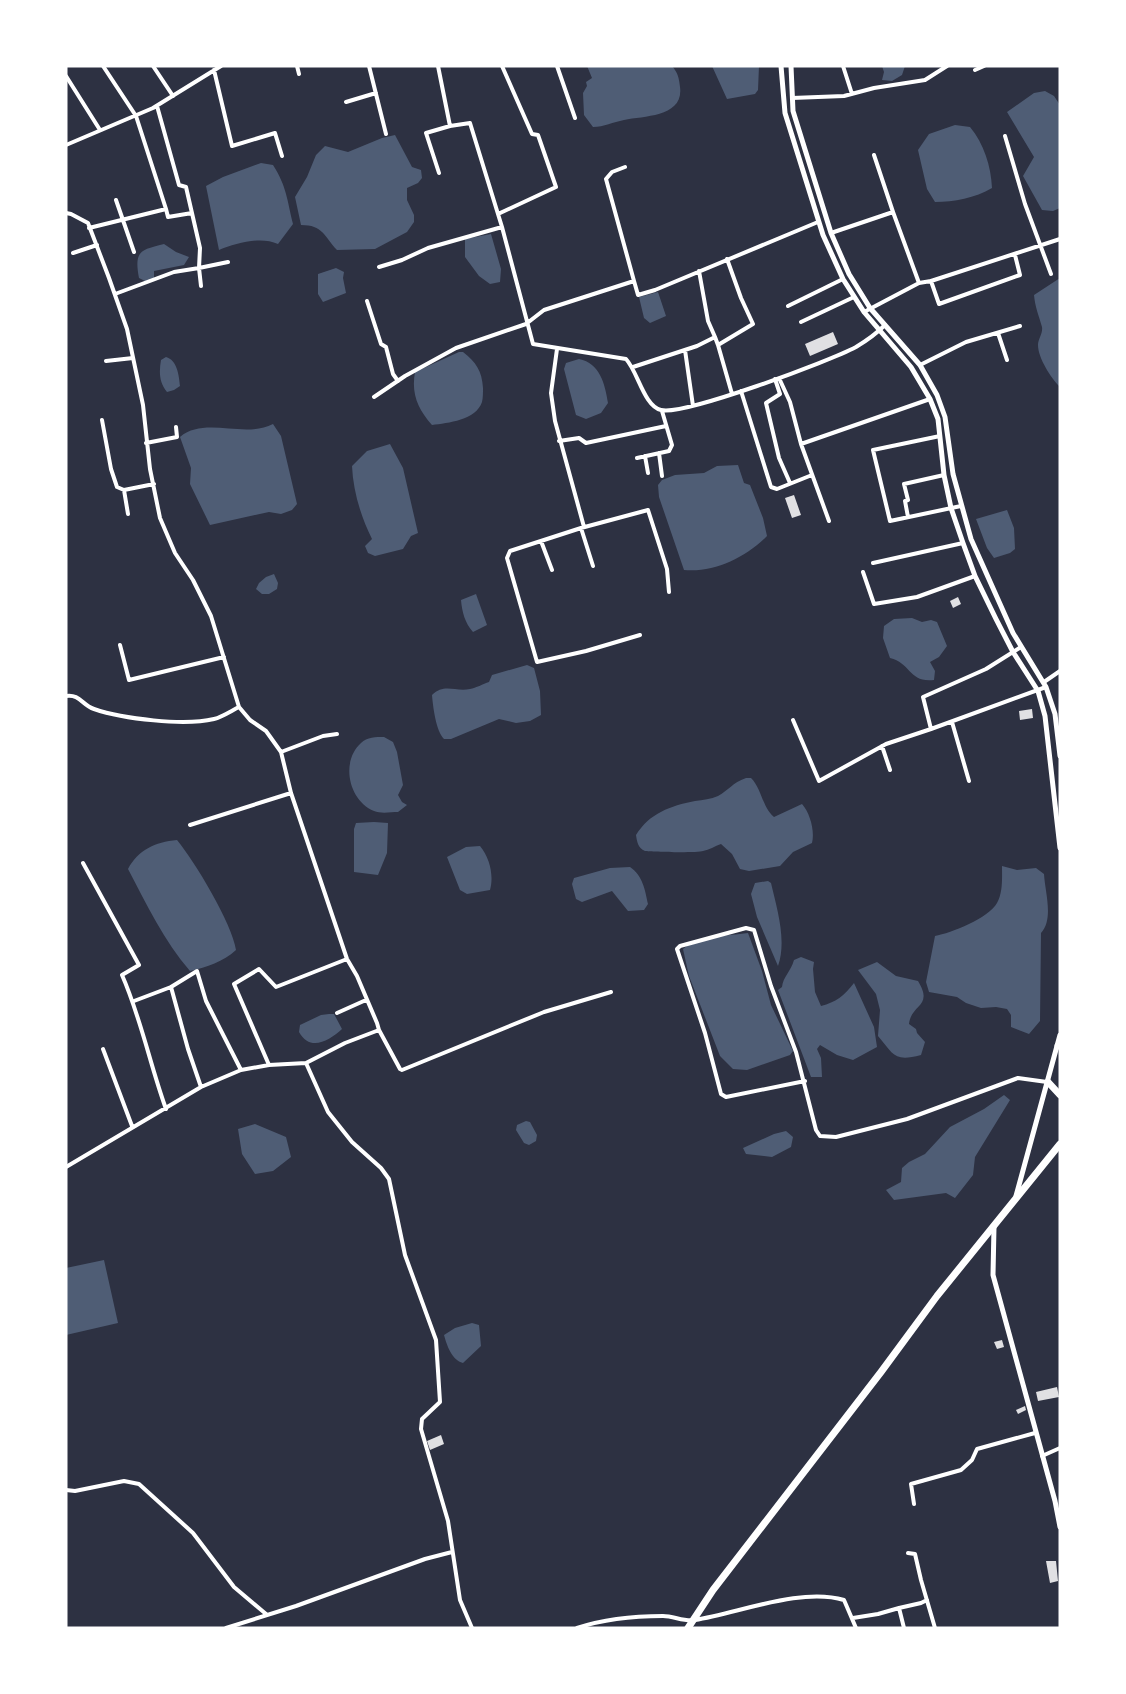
<svg xmlns="http://www.w3.org/2000/svg" width="1126" height="1694" viewBox="0 0 1126 1694" font-family="Inter,sans-serif">
	<rect width="100%" height="100%" fill="#2d3142"/>
	<path fill="#4f5d75" d="M587 66H672C678 73 679 78 680 87 684 117 645 116 624 120 613 122 604 127 593 127L584 115 583 93 587 86 586 82 592 78Z
		M712 66H759L758 90 755 94 727 99Z
		M882 66H905L902 75 892 81 882 80 884 72Z
		M1045 91 1054 96 1060 105V208L1053 211 1042 210 1023 176 1034 157 1007 112 1034 93Z
		M955 125 970 127C984 144 991 166 992 188 975 198 954 202 935 202L927 189 918 150 929 134Z
		M395 135 412 167 421 170 422 178 418 183 407 188V200L414 215V222L407 232 375 249 337 250C324 236 323 225 301 225L295 197 307 177 316 155 325 146 348 152 382 138Z
		M261 163 273 165C287 187 287 200 293 224L278 244C261 236 236 243 219 250L206 186 223 177Z
		M491 234 501 269 500 282 490 284 479 276 465 257V239Z
		M164 244 176 252 189 257 184 265 154 271V280L145 281 139 278C134 251 140 250 164 244Z
		M336 268 344 272 343 278 346 293 323 302 318 294V274Z
		M1060 278V387C1051 378 1038 358 1038 345 1038 339 1043 334 1042 327 1039 316 1035 307 1034 295Z
		M658 292 666 316 650 323 644 318 639 297Z
		M459 352H463C476 362 482 371 483 388 483 392 483 398 482 402 476 420 448 423 432 425 418 409 411 394 415 372Z
		M166 357C177 360 179 375 180 386L174 390 167 392C159 382 159 372 161 360Z
		M579 359C600 363 605 384 608 403L601 413 586 419 576 415 564 369 566 363Z
		M273 424 281 436 297 504 292 510 281 514 269 512 210 525 190 484 191 468 180 437C205 416 244 439 273 424Z
		M390 444 403 468 418 533 411 536 403 549 375 556 368 553 365 546 372 539C361 517 353 491 352 466L367 451Z
		M738 465 744 483 750 485 763 518 767 536C746 557 714 573 684 570L659 497 658 485 662 480 675 475 704 473 717 466Z
		M1007 510 1014 528 1015 549 1010 553 994 558 987 548 976 519Z
		M274 574 278 583 277 589 269 594H262L256 589 259 583 266 577Z
		M476 594 487 625 473 632C465 623 462 612 461 600Z
		M912 618 922 622 931 620 937 622 947 646 939 657 930 662 935 671 934 680C909 683 911 663 890 658L883 638 884 626 894 619Z
		M527 665 534 668 540 691 541 715 530 721 516 723 499 719 451 739H444C436 731 433 707 432 695 444 683 455 692 470 689 476 688 483 684 489 682L492 675Z
		M384 737 393 742 397 752 403 785 398 795 402 802 407 805 398 812C391 812 381 814 374 811 349 801 340 762 361 743 367 737 376 737 384 737Z
		M746 778H751C762 789 762 807 774 817L802 804C810 813 815 831 812 843L793 852 780 866 749 871 740 869 732 854 721 844C715 846 709 850 703 851 698 853 650 852 645 851 638 848 637 842 636 835 650 813 670 806 695 801 703 800 711 799 718 796 729 790 732 783 746 778Z
		M374 822 388 823 387 853 378 875 354 872V829L356 823Z
		M177 840C195 862 232 923 236 950 223 962 207 967 190 971 164 941 147 905 128 869 138 850 155 842 177 840Z
		M480 846C490 858 494 876 490 890L467 894 460 890 447 857 466 847Z
		M1002 866 1017 870 1036 868 1044 874C1045 892 1054 919 1041 933L1040 1021 1029 1034 1011 1027V1015L1007 1009 996 1007 981 1008 966 1003 957 997 929 992 926 982 935 936C951 933 989 918 997 903 1003 892 1002 879 1002 866Z
		M630 867C643 876 645 890 648 904L644 910 628 911 612 891 582 902 576 899 572 884 574 878 610 868Z
		M768 881 771 883C777 909 787 940 778 966L757 917 751 894 755 883Z
		M748 933 762 971 771 1005 793 1051 790 1055 747 1070 733 1069 720 1056 689 976 683 949C700 935 727 936 748 933Z
		M801 957 814 962 813 969 815 992 821 1006C836 1002 844 996 854 983L874 1027 877 1047 853 1060 837 1055 820 1045 817 1049 821 1058 822 1077H811L778 990 782 987C783 977 791 971 794 960Z
		M877 962 896 976 918 981C934 1007 911 1004 909 1024L916 1029 917 1033 925 1042 921 1055C894 1062 894 1055 878 1036L880 1010 876 994 858 970Z
		M329 1014H334L342 1029C329 1041 310 1052 299 1032L300 1025 321 1015Z
		M1004 1095 1010 1100 975 1157 973 1175 955 1198 946 1193 894 1200 886 1190 901 1182 902 1168 909 1162 925 1154 950 1127 984 1109Z
		M526 1121 530 1122 537 1135 536 1141 529 1145 524 1143 516 1130 517 1125Z
		M255 1124 286 1137 291 1157 273 1171 255 1174 242 1154 238 1129Z
		M786 1131 793 1137 791 1147 772 1157 746 1154 743 1148 774 1134Z
		M104 1260 118 1323 66 1335V1268Z
		M472 1323 479 1325 481 1346 463 1363C452 1360 447 1346 444 1335L455 1328Z"/>
	<path fill="#e0e0e3" d="M833 332 838 344 810 356 805 344Z
		M794 495 801 515 792 518 785 498Z
		M958 597 961 604 953 608 950 601Z
		M1032 709 1033 718 1020 720 1019 711Z
		M1002 1340 1004 1347 997 1349 994 1342Z
		M1057 1387 1059 1397 1038 1401 1036 1392Z
		M1025 1406 1026 1410 1018 1414 1016 1410Z
		M441 1435 444 1444 430 1450 427 1441Z
		M1046 1561H1056L1058 1581 1050 1583Z"/>
	<g fill="none" stroke-linecap="round" stroke-linejoin="round">
		<path stroke="#fff" stroke-width="4" d="M153 66 173 96
			M297 66 299 74
			M369 66 386 134
			M438 66 450 126
			M557 66 575 118
			M843 66 852 94
			M214 70 232 146 275 133 282 156
			M975 70 984 66
			M66 76 100 130
			M792 98 844 96 874 88 925 80 947 66
			M346 102 376 93
			M157 106 179 185 186 187 200 248 199 268 228 262
			M1005 136 1025 204 1051 274
			M66 145 153 108 221 66
			M874 155 893 212
			M625 167 612 172 606 179 634 281
			M439 173 426 133 450 126 470 123 502 227 533 344 626 359C638 372 644 406 661 410 683 416 830 361 856 347 866 341 877 333 885 325
			M116 200 134 252
			M166 209 168 217 192 213
			M66 213 71 214 88 223 109 278 127 329 143 405 150 469 160 518 175 553 193 580 211 616 239 707 250 720 266 731 281 752 291 793 347 959 357 976 377 1023 379 1030 345 1043 306 1063 328 1112 352 1142 381 1168 389 1179 405 1255 436 1340 440 1402 422 1419 421 1429 448 1521 460 1600 472 1628
			M498 214 556 187 538 135 532 134 502 66
			M89 228 166 209 136 116 103 66
			M831 233 893 212 919 283
			M73 253 97 245
			M379 267 402 260 428 248 502 227
			M699 271 708 321 715 337
			M931 281 939 304 1020 275 1015 255
			M115 294 174 272 199 268 201 286
			M367 301 381 344 386 347 393 374 398 381
			M788 306 843 279
			M864 312 919 283 931 281 1060 239
			M801 322 854 297
			M998 333 1007 360
			M718 345 732 394
			M557 349 551 393 555 421 584 527
			M685 350 693 406
			M106 361 133 358
			M920 365 966 342 1020 326
			M633 367 697 346 715 337 718 345 753 324 741 298 727 259
			M779 378 790 402 801 444 930 399
			M775 379 780 394 766 403 779 458 790 483
			M741 391 771 487 777 489 812 475
			M374 397 405 376 456 348 526 324 544 310 634 281 638 295 655 290 818 222
			M102 420 111 469 117 487 124 490
			M940 436 873 450 890 521 961 506
			M559 441 579 438 586 443 666 426
			M146 443 177 437 176 427
			M801 444 829 521
			M659 453 662 476
			M645 456 648 473
			M637 458 669 451 672 445 662 411
			M128 514 124 490 154 484
			M908 517 905 501 908 500 904 484 944 475
			M581 528 593 566
			M541 541 552 570
			M873 563 963 543
			M863 572 874 604 917 597 975 576
			M640 635 586 651 537 662 507 558 510 551 581 528 648 510 667 569 669 592
			M120 645 129 680 224 657
			M1044 682 1060 671
			M66 696C80 694 82 705 94 709 123 719 184 726 214 719 222 717 231 711 239 707
			M793 720 819 781 886 744 931 729 923 697 986 669 1021 647
			M952 722 969 781
			M931 729 1046 687
			M882 746 890 770
			M281 752 323 736 337 734
			M190 825 291 793
			M83 863 139 965 122 975C141 1018 150 1065 166 1109
			M171 987 197 971 206 1001 241 1070
			M134 1001 171 987 188 1049 201 1087
			M337 1013 366 1000
			M379 1030 400 1069 402 1070 544 1012 611 992
			M103 1049 132 1126
			M269 1065 234 984 259 969 276 987 347 959
			M805 1081 726 1097 721 1094 705 1033 677 949 680 946 746 928 754 930 771 986 796 1052 816 1130 820 1136 836 1137 907 1119 1018 1078 1047 1082
			M66 1167 201 1087 241 1070 269 1065 306 1063
			M1042 1456 1060 1448
			M66 1490 75 1491 124 1481 139 1484 193 1533 234 1587 266 1614
			M914 1504 911 1484 961 1470 972 1460 977 1449 1035 1433
			M908 1553 915 1554 921 1580 935 1628
			M899 1608 921 1603 927 1600
			M853 1618 878 1614 899 1608 904 1628
			M226 1628 296 1606 425 1559 452 1552
			M577 1628C604 1619 635 1616 663 1616 674 1616 684 1622 695 1620 739 1613 801 1587 844 1600L856 1628"/>
		<path stroke="#fff" stroke-width="5" d="M781 66 785 113 823 235 843 279 864 312 911 367 930 399 938 419 944 475 951 508 963 543 975 576 996 619 1013 652 1038 691 1045 716 1060 848
			M791 66 793 111 831 233 849 274 870 308 920 365 937 395 945 417 953 474 971 539 1013 633 1046 687 1055 714 1060 756
			M1016 1196 1060 1035
			M994 1227 993 1275 1055 1501 1060 1527"/>
		<path stroke="#fff" stroke-width="7" d="M1058 1046H1060
			M1048 1082 1060 1095
			M688 1628 713 1590 881 1372 937 1296 1060 1144"/>
	</g>
	<rect width="1126" height="1694" fill="none" stroke="#ffffff" stroke-width="135"/>
</svg>
